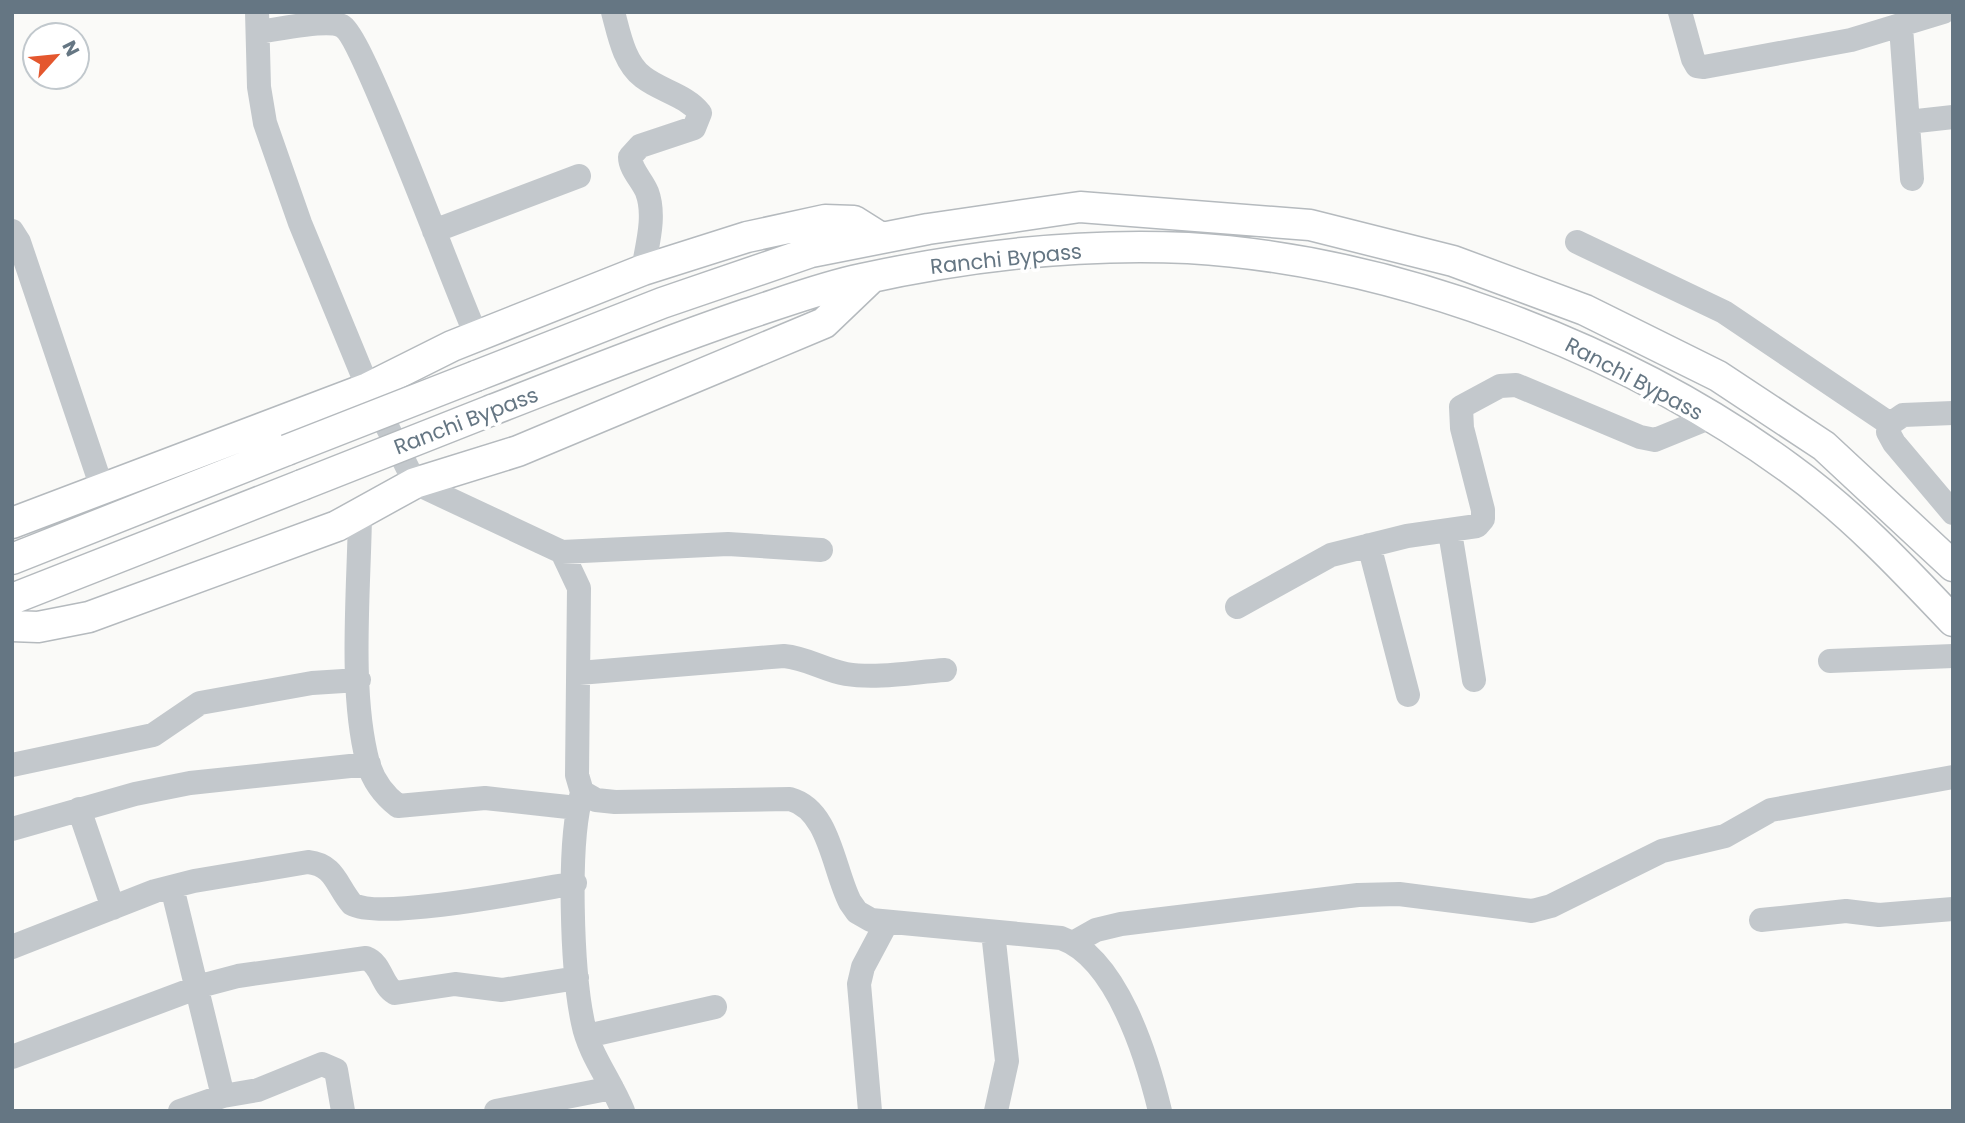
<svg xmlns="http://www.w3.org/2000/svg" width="1965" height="1123" viewBox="0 0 1965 1123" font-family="Poppins,sans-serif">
	<rect width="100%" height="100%" fill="#fafaf8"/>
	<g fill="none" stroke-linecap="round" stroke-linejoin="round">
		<g stroke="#b5babe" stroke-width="33">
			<path id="major" d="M476 376 662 303 811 252 928 229 1080 207 1310 225 1453 261 1585 310 1718 376 1824 446 1953 566
				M492 410C577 377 661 343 747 314 784 302 823 287 862 279 967 256 1079 243 1188 248 1393 260 1623 347 1789 468 1850 512 1902 567 1953 621
				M12 523 368 388 452 346 643 270 747 237 825 220 854 221 881 238
				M12 559 287 450
				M12 599 302 485
				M12 626 38 627 89 617 337 526 415 483 518 451 824 323 870 279"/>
		</g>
		<path stroke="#c3c8cc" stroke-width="24" d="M257 12 259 87 265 123 300 223 368 388 415 483 562 552 579 588 577 775 582 792 596 800 615 802 790 799C830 810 833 869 850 902L857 912 871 920 1061 938C1117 958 1147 1057 1160 1111
			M613 12C619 34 624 63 643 77 661 91 686 95 700 113L694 128 640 146 630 157C630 169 642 180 647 192 656 216 647 245 643 270
			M1680 12 1693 59 1697 66 1704 67 1851 40 1943 12
			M1901 27 1912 179
			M258 32C276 30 326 18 342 26 363 36 458 297 477 337
			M1908 122 1953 117
			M12 231 19 242 102 488
			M434 231 579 176
			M1577 242 1724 312 1890 424
			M1953 413 1903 415 1890 424 1888 432 1894 443 1953 513
			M360 515C359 590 349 692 368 763 373 780 384 795 398 806L485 798 577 808
			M1450 532 1474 680
			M1369 545 1408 695
			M562 552 728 544 821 550
			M1237 607 1331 555 1407 536 1477 526 1483 519V510L1462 428 1461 407 1500 386 1516 385 1640 437 1655 440 1709 418
			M1830 661 1953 656
			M579 673 784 656C807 658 824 670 846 674 877 679 914 672 945 670
			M12 765 153 735 200 703 312 683 359 680
			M582 793C567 842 572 972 583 1023 589 1054 611 1081 623 1111
			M79 809 113 908
			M12 829 135 794 190 783 369 764
			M172 887 223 1096
			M1761 920 1846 911 1879 915 1953 909
			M993 932 1007 1061 996 1111
			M1073 943 1096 930 1121 924 1358 895 1399 894 1532 911 1551 906 1662 851 1725 836 1771 810 1953 777
			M12 947 155 891 194 881 308 862C335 865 336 885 352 904 381 921 534 890 575 883
			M587 1036 715 1007
			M12 1057 204 985 238 976 366 958C382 964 381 985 395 993L455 984 502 990 577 978
			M180 1111 223 1096 258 1090 322 1064 336 1070 343 1111
			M496 1111 612 1088
			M870 1111 859 984 863 967 887 922"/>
		<use href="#major" stroke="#fff" stroke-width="30"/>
		<g stroke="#b5babe" stroke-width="33" stroke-linecap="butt">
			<path id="major-bridge" d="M287 450 476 376
				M302 485 492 410"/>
		</g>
		<use href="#major-bridge" stroke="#fff" stroke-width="30"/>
	</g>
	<g text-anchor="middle" stroke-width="7" stroke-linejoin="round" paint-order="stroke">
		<g font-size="21" fill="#657683" stroke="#fff">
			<text transform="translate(1006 259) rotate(-6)" y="7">Ranchi Bypass</text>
			<text transform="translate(1634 379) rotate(28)" y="7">Ranchi Bypass</text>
			<text transform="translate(466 421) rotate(-21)" y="7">Ranchi Bypass</text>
		</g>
	</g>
	<rect width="1965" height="1123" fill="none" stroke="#657683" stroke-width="28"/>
	<g transform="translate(56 56) rotate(63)"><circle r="33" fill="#ffffff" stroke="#c1c8cd" stroke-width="2"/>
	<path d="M0-5L12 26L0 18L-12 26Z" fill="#e4572e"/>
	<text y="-10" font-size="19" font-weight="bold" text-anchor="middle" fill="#657683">N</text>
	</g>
</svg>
